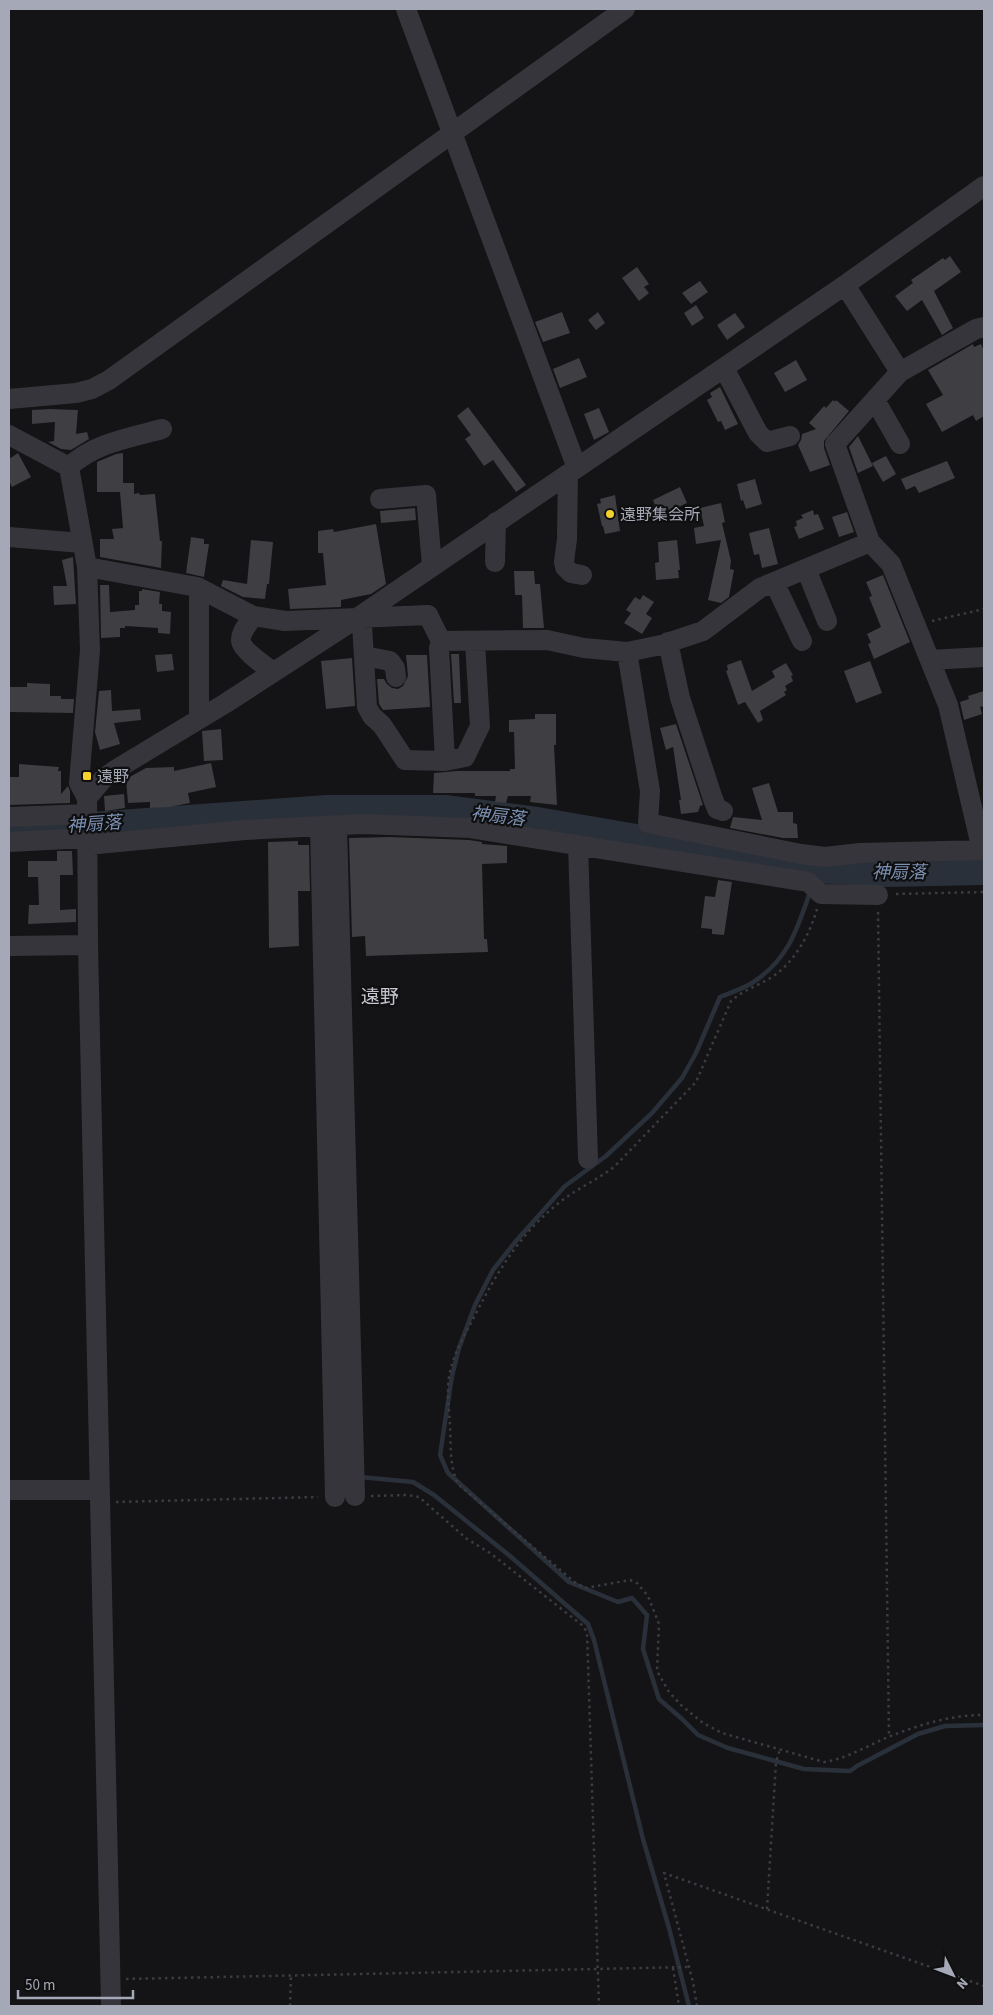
<svg xmlns="http://www.w3.org/2000/svg" width="993" height="2015" viewBox="0 0 993 2015" font-family="'Source Sans 3','Noto Sans JP',sans-serif">
	<rect width="100%" height="100%" fill="#141416"/>
	<g fill="none" stroke-linecap="round" stroke-linejoin="round">
		<path stroke="#2a3039" stroke-width="4.5" d="M327 809 328 821
			M814 880 817 869
			M810 892C797 930 788 960 752 983 742 989 730 993 720 997L696 1053 682 1078 652 1113 606 1156 565 1186 516 1241 493 1270 475 1305 459 1348 452 1376 440 1455 448 1473 569 1582 618 1602 632 1598 647 1615 643 1649 659 1699 682 1719 698 1735 728 1748 804 1769 850 1771 857 1766 918 1734 945 1726 984 1725
			M360 1477 413 1482 434 1495 510 1556 588 1624 594 1640 643 1839 669 1928 689 2006"/>
		<path stroke="#2a3039" stroke-width="28" d="M9 830 92 826 327 809H445L537 821 817 869 884 873 984 871"/>
	</g>
	<path fill="#3e3e43" d="M950 256 961 272 934 291 953 328 942 335 922 300 907 311 895 296 913 283 911 280 943 258 945 260Z
		M637 267 649 284 644 287 649 293 639 301 622 278Z
		M700 281 708 292 691 304 682 293Z
		M696 305 704 318 692 326 684 313Z
		M562 312 570 333 543 342 535 322Z
		M598 312 605 323 596 330 588 320Z
		M735 313 745 327 727 340 717 325Z
		M973 344 974 347 981 344 984 351V416L976 421 973 415 942 432 926 404 943 395 928 370Z
		M579 358 587 377 560 388 553 369Z
		M796 360 807 380 785 392 774 373Z
		M720 387 738 424 725 430 721 421 718 422 707 400 712 397 710 393Z
		M833 400 835 402 836 400 849 411 824 441V448L830 465 810 472 798 445 801 440 802 434 816 429 809 423 824 406 826 408Z
		M468 407 526 485 516 492 493 460 484 466 465 439 471 435 457 416Z
		M599 408 609 432 594 440 584 414Z
		M50 409 78 410 76 434 87 432 89 439 71 450 61 449 48 442 54 441 55 422 32 424V410Z
		M858 436 873 466 858 473 849 447Z
		M18 453 31 477 12 487 9 481V459Z
		M123 453V483H134V494L139 493 140 495 155 494 160 541H162L161 568 100 557V539H114L112 529 123 528 120 492H97V462L116 454Z
		M886 456 896 474 883 482 872 463Z
		M947 461 955 478 919 493 915 486 906 490 901 479Z
		M755 479 762 504 746 509 743 500 741 501 737 484Z
		M680 487 687 503 652 519 647 509 655 505 653 500Z
		M615 495 620 531 605 534 603 526H602L597 504 601 503 600 499Z
		M721 503 725 522 722 523 731 561 730 569 734 570 729 597 721 603 708 600 721 540 696 544 694 528 704 526 700 508Z
		M415 508 416 520 381 523 380 511Z
		M813 510 814 515 818 514 824 529 799 539 794 527 797 526 796 521 803 518 801 515Z
		M847 512 854 532 839 537 832 517Z
		M376 524 386 584 371 594 341 600V607L290 609 288 589 326 585 323 553H318V531L333 529 334 532Z
		M769 528 778 564 762 568 759 554 754 555 749 533Z
		M191 537 204 539V544H209L204 577 186 573Z
		M251 540 273 542 269 584H267L265 599 243 597 221 586 223 580 247 584Z
		M677 540 680 570H678L679 578 656 580 655 563 659 562 658 542Z
		M73 557 76 604 54 605 53 586H67L62 560Z
		M514 571H534L535 584H540L544 628H523L522 595H515Z
		M883 575 910 642 874 659 868 644 871 643 867 634 881 627 869 597 872 596 866 582Z
		M100 585H109L110 612 135 610V605H139V591H142V589L160 592 159 604H162V611L171 612 170 634 158 633V628L125 626V628H120V637L101 638Z
		M643 595 654 602 646 614 652 618 642 634 624 623 631 613 626 610 635 597 640 600Z
		M172 654 174 670 157 672 155 655Z
		M451 654H459L461 703H454Z
		M406 655H427L430 707 383 710 379 704 377 679H384L387 684 392 688 398 689 403 686 408 676Z
		M352 658 355 706 326 709 321 661Z
		M741 660 752 691 775 677 772 671 786 663 793 675 791 676 793 681 785 686 787 690 784 692 786 695 760 711 763 720 758 723 745 702 738 705 726 671 728 670 727 665Z
		M870 661 882 693 856 703 844 671Z
		M27 683 50 684V696H61V699H74L73 713 9 712 10 687H27Z
		M111 690 112 711 140 709 141 720 114 723 120 744 100 750 95 732 99 691Z
		M984 691V706L980 707 982 714 964 720 960 702 969 699 968 696Z
		M535 714H556V745H554L557 805 530 802 531 796H508L506 803 495 802 496 796H475V793H433L434 773 457 771H510V769H515L514 732H509V720L535 719Z
		M676 724 703 805 700 806 698 812 681 814 679 800H681L673 747 666 750 660 728Z
		M221 729 223 760 204 761 202 731Z
		M211 763 216 787 188 793 190 803 169 807 150 808V802L128 803 126 779 146 768 174 767V771Z
		M19 764 59 767 58 771H61V794L68 786 70 791V803L9 805V777H19Z
		M769 783 778 812H793V823L797 824 798 838H783L730 828 733 817 762 820 752 788Z
		M124 794 125 808 105 811 104 796Z
		M390 837 469 840 482 842V844L507 846V863L482 864 484 939H487L488 952 366 956 365 936 352 937 349 838Z
		M298 841V845H309L310 891H298L299 946 269 948 268 842Z
		M57 851H72L73 875H60V910L76 909V922L28 924 29 905H39L38 877H28V861H57Z
		M718 880 732 882 724 935 712 934V929L701 928 705 896 715 897Z"/>
	<g fill="none" stroke-linecap="round" stroke-linejoin="round">
		<path stroke="#3b3b42" stroke-width="2.5" stroke-dasharray="2.5 4" stroke-linecap="butt" d="M932 621 984 609
			M896 894 984 892
			M817 909C810 934 794 963 772 977 758 986 743 990 731 1001L696 1082 615 1166C599 1179 580 1187 564 1199 521 1231 497 1272 473 1319 464 1336 454 1353 450 1372 446 1389 449 1408 450 1425 451 1444 449 1468 459 1485L577 1584 586 1588 630 1580 637 1583 648 1596 659 1624 657 1671 669 1692 681 1705 703 1723 722 1733 824 1762C846 1759 867 1746 888 1737 919 1725 950 1715 984 1715
			M878 912 889 1737
			M371 1496 408 1495 419 1497 467 1539 490 1553 582 1625 587 1632 599 2006
			M116 1502 318 1497
			M767 1909 776 1762 780 1749
			M673 1968 679 2006
			M126 1979 689 1967
			M290 2006 291 1976
			M697 2006 693 1982 664 1873 984 1986"/>
		<path stroke="#35353b" stroke-width="20" d="M406 9 577 468
			M845 285 900 372
			M724 368 758 433 767 442 790 436
			M9 399 76 393 92 389 109 380 625 9
			M875 400 900 444
			M9 435 69 467 87 567 90 650 79 783 87 798
			M69 467C94 443 129 438 162 429
			M568 475 567 539 564 562 565 567 571 573 582 575
			M380 499 426 495 432 566
			M9 537 82 543
			M870 542 891 564 948 705 982 850
			M495 562 496 522
			M87 567 197 587 253 616 285 621 428 615 441 641 547 640 584 648 627 652 661 645 703 631 760 588 870 542 835 444 900 372 976 329 984 327
			M806 569 827 621
			M774 582 802 641
			M199 588V717
			M253 616C249 623 240 632 241 641 242 650 265 666 273 672
			M357 618 362 625 367 707 372 716 382 725 405 760 445 761 465 757 480 726 475 642
			M441 641 439 648 445 761
			M668 642 680 698 713 799 717 809 723 811
			M627 652 650 791 648 823 801 854 825 857 860 853 984 850
			M364 656 390 661 395 668 396 677
			M930 660 984 657
			M9 817 87 814
			M320 826 335 1497
			M337 826 355 1496
			M9 842 87 838
			M87 845 245 830 362 824 470 828 796 880 808 882 821 894 878 895
			M578 845 588 1159
			M9 946 88 945
			M9 1490H99
			M111 2006 88 945 87 798 103 779 115 770 226 703 357 618 845 285 984 186"/>
	</g>
	<g fill="#f5d12c" stroke="#0f0f10" stroke-width="2">
		<circle cx="610" cy="514" r="5"/>
		<rect x="82" y="771" width="10" height="10" rx="2.5"/>
	</g>
	<g text-anchor="middle" stroke-width="4.5" stroke-linejoin="round" paint-order="stroke">
		<g font-size="16" fill="#a5a8b6" stroke="#0f0f10" text-anchor="start">
			<text x="620" y="520">遠野集会所</text>
			<text x="97" y="782">遠野</text>
		</g>
		<g font-size="18" font-style="italic" fill="#7b90b2" stroke="#0f0f10">
			<text transform="translate(498 816) rotate(7)" y="6">神扇落</text>
			<text transform="translate(94 824) rotate(-4)" y="6">神扇落</text>
			<text x="899" y="878">神扇落</text>
		</g>
		<g font-size="19" fill="#c6c7d2" stroke="#0f0f10">
			<text x="380" y="1003">遠野</text>
		</g>
	</g>
	<rect width="993" height="2015" fill="none" stroke="#a5a8b6" stroke-width="20"/>
	<g transform="translate(953 1975) rotate(132)" stroke="#0f0f10" stroke-width="4" paint-order="stroke">
	<path d="M0-4L9 19L0 12L-9 19Z" fill="#a5a8b6"/>
	<text y="-8" font-size="14" font-weight="bold" text-anchor="middle" fill="#a5a8b6">N</text>
	</g>
	<path d="M18 1990v8h115v-8" fill="none" stroke="#a5a8b6" stroke-width="2.5"/>
	<text x="25" y="1990" font-size="15" fill="#a5a8b6" stroke="#0f0f10" stroke-width="4" paint-order="stroke">50 m</text>
</svg>
